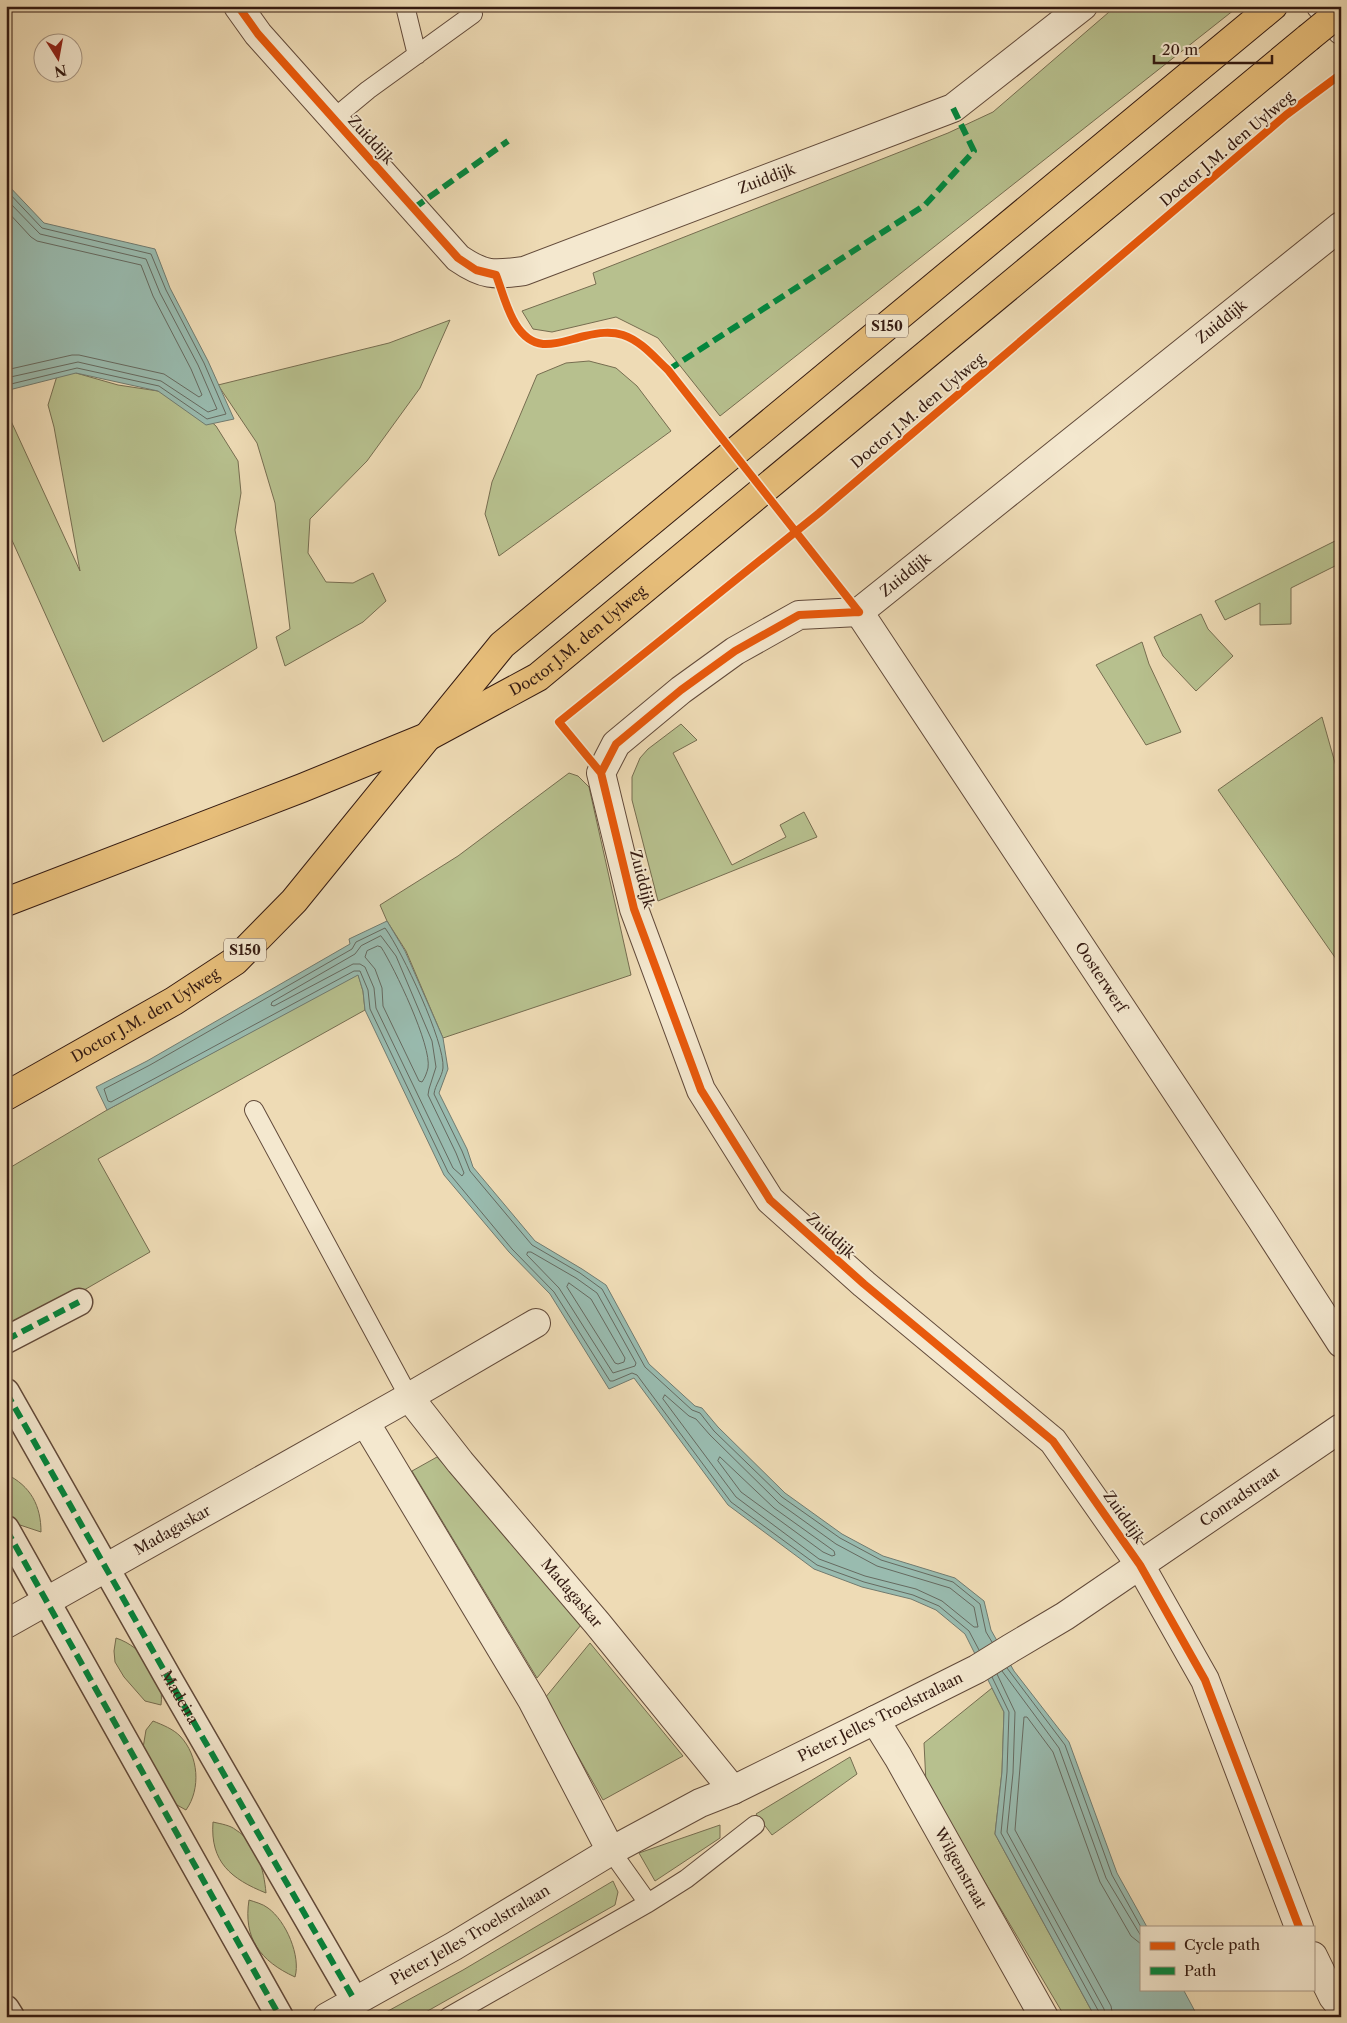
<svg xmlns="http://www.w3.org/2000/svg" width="1347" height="2023" viewBox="0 0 1347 2023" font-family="'Libre Caslon Text',serif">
	<rect width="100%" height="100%" fill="#eedbb5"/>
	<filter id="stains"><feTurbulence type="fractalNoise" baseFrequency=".004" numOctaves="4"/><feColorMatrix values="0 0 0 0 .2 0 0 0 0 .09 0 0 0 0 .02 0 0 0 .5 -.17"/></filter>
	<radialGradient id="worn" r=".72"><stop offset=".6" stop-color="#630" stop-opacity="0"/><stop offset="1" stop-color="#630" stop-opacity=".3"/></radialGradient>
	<path fill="#b7c08e" stroke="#766d50" d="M1116 6H1239L720 416 658 338 616 317 552 332 533 329 522 311 596 284 593 273 948 133 993 112Z
		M450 320 420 388 367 461 310 519 308 553 326 582 353 583 373 573 386 601 363 622 285 666 276 637 290 629 275 503 257 443 218 385 389 343Z
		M589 361 616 368 637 386 671 431 499 556 485 514 492 482 537 375 566 363Z
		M61 363 76 373 118 385 158 391 189 402 216 426 238 461 241 493 235 530 257 648 103 742 6 527V381L12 389 11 421 80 571 54 427 48 405Z
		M1341 538V563L1291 588V624L1260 625V603L1225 620 1215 601Z
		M1201 614 1208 629 1233 656 1196 691 1163 656 1154 637Z
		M1142 642 1149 664 1181 732 1146 745 1096 665Z
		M1322 717 1341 784V966L1218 790Z
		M681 724 697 740 673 753 732 865 786 837 780 825 804 812 817 837 658 901 632 800V777L640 758 648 749Z
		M569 773 578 776 589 787 631 975 443 1038 406 951 387 921 380 905 458 856Z
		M358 974 363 991 365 1010 98 1159 150 1252 6 1335V1170L107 1110Z
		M437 1457 586 1619 537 1678 412 1471Z
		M6 1474C31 1486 41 1506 41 1532L20 1525 6 1513Z
		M116 1638C143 1647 165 1676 161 1705L145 1701 124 1677 115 1662 114 1651Z
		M590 1643 683 1756 603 1800 545 1698Z
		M992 1688 1004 1712 1002 1772 995 1834 1095 2017H1065L926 1783 924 1743Z
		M153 1721C163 1725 173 1729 180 1736 199 1756 201 1789 186 1810L168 1800 143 1748 146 1730Z
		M850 1757 857 1774 772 1835 756 1814Z
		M213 1822C221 1824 230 1825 236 1830 257 1843 264 1870 266 1893 231 1879 210 1862 213 1822Z
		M720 1825V1838L655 1881 639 1853Z
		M613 1881 618 1892 615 1905 417 2017H377L463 1970Z
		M249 1900C255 1902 263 1904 268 1908 286 1921 301 1956 295 1977 260 1961 243 1938 249 1900Z"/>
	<path fill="#99bbaf" stroke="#717b70" d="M6 183 44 223 155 249 170 288 208 361 234 419 206 425 158 391 76 373 9 390 6 385Z
		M387 921 405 951 443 1038 448 1069 439 1093 467 1149 473 1167 535 1241 582 1269 606 1285 649 1364 695 1406 702 1408 718 1427 785 1493 842 1534 883 1556 955 1578 984 1601 991 1630 1014 1671 1069 1742 1117 1873 1147 1927H1141V1989H1183L1198 2017H1095L995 1834 1002 1772 1004 1712 965 1634 936 1610 911 1599 862 1587 814 1569 728 1505 634 1378 609 1389 550 1294 509 1252 444 1175 365 1010 363 991 358 975 107 1110 96 1087 147 1061 350 944 349 939Z"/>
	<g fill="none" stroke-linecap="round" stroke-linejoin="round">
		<path stroke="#666a60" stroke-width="1" d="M6 190 42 228 151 254 166 290 204 363 226 414 207 419 159 386 77 368 11 384H6
			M6 199 40 234 146 259 160 293 198 365 217 409 208 412 161 381 78 362 6 378
			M6 210 31 237 37 241 141 265 153 296 191 369 202 395 199 397 164 374 79 355H72L6 370
			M381 936 396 956 432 1041 436 1067 429 1089 428 1095 456 1153 464 1173 462 1176 453 1168 376 1008 374 988 365 967 360 964H353L274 1006 271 1005 272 1002 355 954 361 946Z
			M378 946 381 947C394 967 432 1046 428 1068 427 1072 425 1078 422 1082L419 1081 383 1006 382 988 375 969 365 957 367 951Z
			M528 1252H531L576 1278 597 1293 636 1363 635 1366 613 1373 559 1288 527 1255Z
			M569 1283 591 1299 625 1358 624 1362 618 1364 615 1363 567 1287Z
			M665 1395 689 1416 696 1419 710 1435 779 1503 836 1544 877 1566 950 1588 974 1607 978 1627H974L942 1601 916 1589 865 1576 819 1559 736 1497 663 1399Z
			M720 1457 774 1508 834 1551 835 1555 832 1556 823 1552 741 1492 718 1461Z
			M979 1650 969 1631 939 1606 913 1595 864 1582 817 1565 731 1502 637 1375 632 1373 613 1381H610L554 1292 512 1249 448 1172 370 1009 368 990 360 971H354L111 1102 108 1101 104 1089 150 1065 352 949 356 942 385 928C402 951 445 1042 443 1068 442 1077 435 1085 434 1094L462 1151 470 1171 532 1245 580 1273 602 1289 645 1367 692 1410 700 1413 714 1431 782 1497 840 1538 881 1560 953 1582 980 1604 986 1632 992 1642
			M1007 1668 1065 1745 1112 1875 1141 1927
			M1002 1671 1059 1748 1106 1878 1141 1936
			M997 1674 1015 1712 1013 1773 1007 1832 1104 2009 1106 2017
			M992 1677 1009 1712 1007 1772 1001 1833 1099 2012V2017
			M1113 2017 1111 2006 1015 1830 1024 1717H1027L1053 1752 1100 1882 1131 1936 1141 1944"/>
		<g stroke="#624a3a" stroke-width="20">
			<path id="service" d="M405 6 417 55
				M333 119 368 90 473 14
				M254 1110 409 1397
				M611 1851 648 1903
				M448 2017 648 1903 686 1879 755 1825"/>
		</g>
		<g stroke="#624a3a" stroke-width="29">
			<g id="pedestrian">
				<path d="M6 1340 79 1302"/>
				<path id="s1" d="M6 1392 170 1681 355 2001"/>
				<path d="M6 1529 280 2017"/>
				<path d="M6 2009 11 2017"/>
			</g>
		</g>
		<g stroke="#624a3a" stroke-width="30">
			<g id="minor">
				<path id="s2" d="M238 6 258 34 458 258C484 276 493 275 524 271L953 108 1083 6"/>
				<path d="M1321 6 1341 30"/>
				<path id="s3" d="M859 612 1261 1219 1341 1343"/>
				<path id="s4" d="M409 1397 460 1462 597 1623 733 1790"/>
				<path d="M365 1422 532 1700 611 1851"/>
				<path id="s5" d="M6 1624 409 1397 536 1323"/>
				<path id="s6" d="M875 1720 898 1757 1044 2017"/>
				<path id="s7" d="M1299 1927 1205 1680 1140 1565 1053 1441 864 1284 770 1200 701 1090 634 909 601 773 616 744 681 690 735 651 799 615 859 612 1341 226"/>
				<path d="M1313 1956 1333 1997 1341 2007"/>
				<path id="s8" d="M327 2017 454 1946 611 1851 700 1803 733 1790 875 1720 977 1669 1011 1648 1065 1616 1341 1428"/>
			</g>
		</g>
		<g stroke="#341a11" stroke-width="30">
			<g id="primary">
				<path id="s9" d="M6 902 302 788 427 737 538 677 1308 38"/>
				<path id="s10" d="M6 1096 174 1001 235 961 294 901 502 645 1273 6"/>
			</g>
		</g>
		<use href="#service" stroke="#f4e8cf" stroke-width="18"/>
		<use href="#pedestrian" stroke="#f4e8cf" stroke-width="26"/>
		<use href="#minor" stroke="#f4e8cf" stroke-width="28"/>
		<use href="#primary" stroke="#e7be7a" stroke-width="28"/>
		<g stroke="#341a11" stroke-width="30" stroke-linecap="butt">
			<path id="primary-bridge" d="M1308 38 1341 11"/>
		</g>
		<use href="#primary-bridge" stroke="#e7be7a" stroke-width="28"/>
		<path stroke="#00873e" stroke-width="6" stroke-dasharray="12 6" stroke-linecap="butt" d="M414 208 508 141
			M668 370 925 205 974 151 953 108
			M6 1340 79 1302
			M6 1392 170 1681 355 2001
			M6 1529 280 2017
			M6 2009 11 2017"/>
		<g stroke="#f4e8cf" stroke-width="11">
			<path id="cycleway" d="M238 6 258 34 458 258 476 270 496 275C505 298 513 341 543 344 558 345 571 339 585 336 598 333 610 331 623 335 641 341 654 357 668 370L859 612
				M859 612 799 615 735 651 681 690 616 744 601 773 634 909 701 1090 770 1200 864 1284 1053 1441 1140 1565 1205 1680 1299 1927
				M601 773 559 722 819 513 1286 115 1341 74"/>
		</g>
		<use href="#cycleway" stroke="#e8590c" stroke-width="8"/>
	</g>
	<g text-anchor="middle" stroke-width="4" stroke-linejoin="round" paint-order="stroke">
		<g fill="#f4e8cf" stroke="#6e584a" stroke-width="1">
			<rect x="866" y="314.5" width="42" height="23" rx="4"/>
			<rect x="224" y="938.5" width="42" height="23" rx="4"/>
		</g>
		<g font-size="14" font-weight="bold" fill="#341a11">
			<text x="887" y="331">S150</text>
			<text x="245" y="955">S150</text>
		</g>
		<g font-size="15" fill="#341a11" stroke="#f4e8cf">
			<text transform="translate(371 140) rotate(48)" y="5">Zuiddijk</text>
			<text transform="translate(1227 149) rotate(-40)" y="5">Doctor J.M. den Uylweg</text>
			<text dy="5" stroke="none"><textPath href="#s2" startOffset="664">Zuiddijk</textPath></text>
			<text dy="5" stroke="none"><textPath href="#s7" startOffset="2164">Zuiddijk</textPath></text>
			<text transform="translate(918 411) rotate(-40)" y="5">Doctor J.M. den Uylweg</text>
			<text dy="5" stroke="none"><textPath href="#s7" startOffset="1759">Zuiddijk</textPath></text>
			<text dy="5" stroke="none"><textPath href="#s9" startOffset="632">Doctor J.M. den Uylweg</textPath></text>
			<text transform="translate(642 879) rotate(76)" y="5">Zuiddijk</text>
			<text dy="5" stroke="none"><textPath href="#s3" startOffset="438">Oosterwerf</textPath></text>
			<text dy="5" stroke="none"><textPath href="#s10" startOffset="161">Doctor J.M. den Uylweg</textPath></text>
			<text transform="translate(831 1236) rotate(42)" y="5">Zuiddijk</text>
			<text dy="5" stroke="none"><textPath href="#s8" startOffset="1052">Conradstraat</textPath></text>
			<text transform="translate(1124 1517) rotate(55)" y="5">Zuiddijk</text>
			<text dy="5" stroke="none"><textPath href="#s5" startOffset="191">Madagaskar</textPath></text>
			<text dy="5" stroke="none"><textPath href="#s4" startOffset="255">Madagaskar</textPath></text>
			<text dy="5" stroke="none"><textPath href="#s1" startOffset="351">Madeira</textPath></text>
			<text dy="5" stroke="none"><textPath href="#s8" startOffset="630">Pieter Jelles Troelstralaan</textPath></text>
			<text dy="5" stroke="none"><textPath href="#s6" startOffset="171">Wilgenstraat</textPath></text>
			<text dy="5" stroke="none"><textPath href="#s8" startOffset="165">Pieter Jelles Troelstralaan</textPath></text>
		</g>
	</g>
	<rect width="1347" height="2023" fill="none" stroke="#eedbb5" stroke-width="25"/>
	<rect x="8" y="8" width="1332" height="2008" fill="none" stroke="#341a11" stroke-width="2.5"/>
	<rect x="12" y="12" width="1322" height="1998" fill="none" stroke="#341a11"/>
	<rect x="1140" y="1926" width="175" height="65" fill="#f4e8cf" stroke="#a79683"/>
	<rect x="1150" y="1942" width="25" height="8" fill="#e8590c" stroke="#a79683"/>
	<text x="1184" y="1950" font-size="15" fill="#341a11">Cycle path</text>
	<rect x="1150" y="1967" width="25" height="8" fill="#00873e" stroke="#a79683"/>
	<text x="1184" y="1976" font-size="15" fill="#341a11">Path</text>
	<g transform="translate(58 58) rotate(169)"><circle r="24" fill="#f4e8cf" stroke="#a79683"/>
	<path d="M0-4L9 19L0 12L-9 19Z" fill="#8f2418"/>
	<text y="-8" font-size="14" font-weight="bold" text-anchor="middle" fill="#341a11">N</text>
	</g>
	<path d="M1154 55v8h118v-8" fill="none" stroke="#341a11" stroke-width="2.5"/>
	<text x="1162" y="55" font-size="15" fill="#341a11" stroke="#f4e8cf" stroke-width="4" paint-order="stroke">20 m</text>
	<rect width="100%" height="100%" filter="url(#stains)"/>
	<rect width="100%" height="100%" fill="url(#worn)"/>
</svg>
